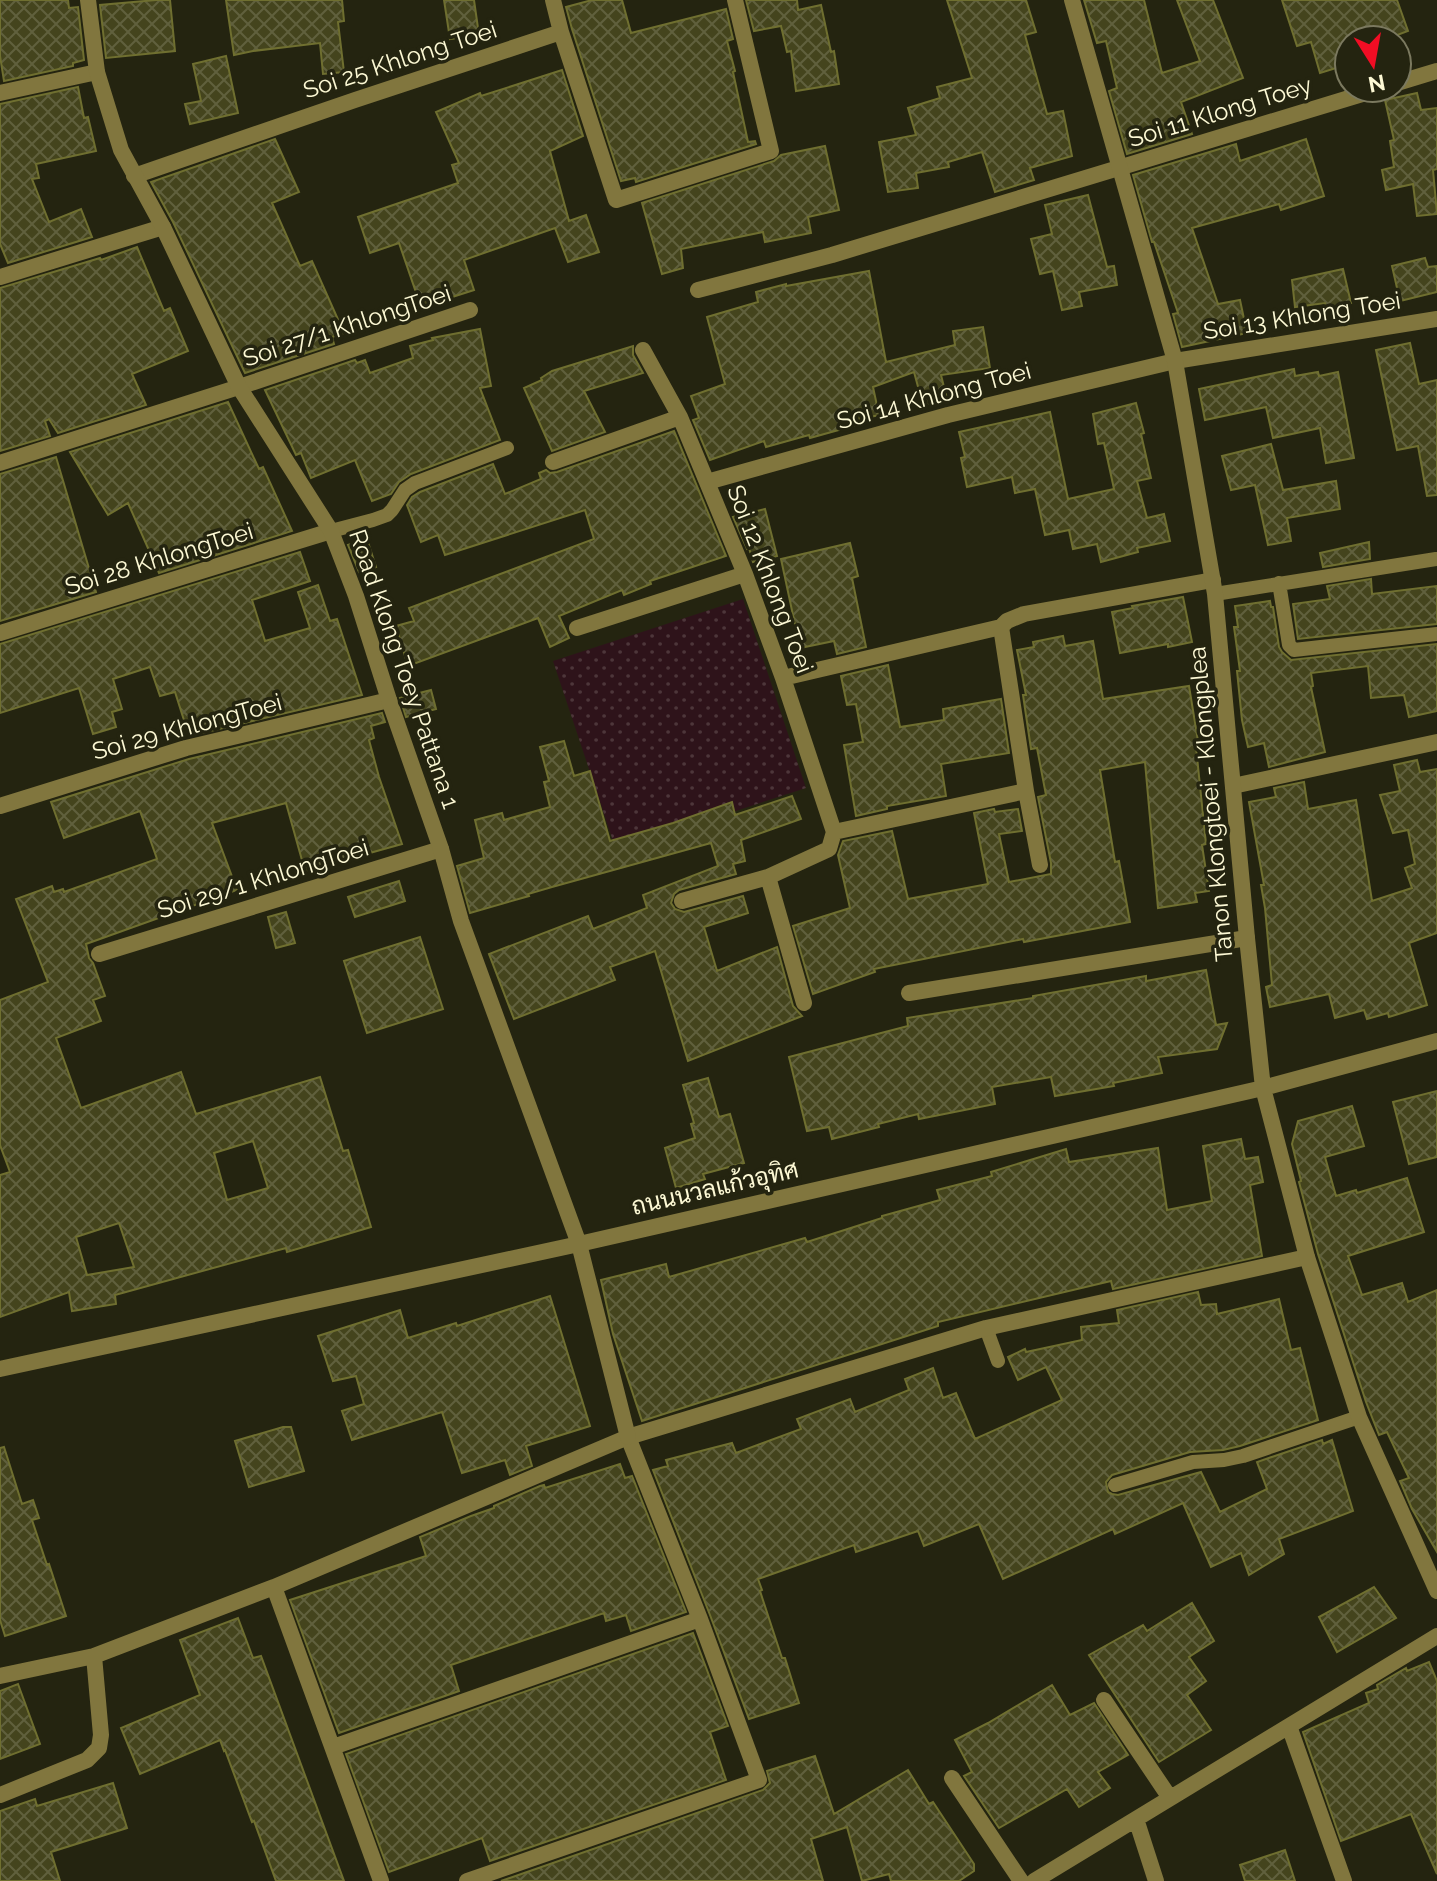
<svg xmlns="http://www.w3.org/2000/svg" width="1437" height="1881" viewBox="0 0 1437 1881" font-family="Raleway,Sarabun,sans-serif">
	<defs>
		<pattern id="grass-dots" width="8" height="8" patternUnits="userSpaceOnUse" patternTransform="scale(2)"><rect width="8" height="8" fill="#2e131a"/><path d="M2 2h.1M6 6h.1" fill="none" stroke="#4d363a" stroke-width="1.8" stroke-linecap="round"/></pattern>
		<pattern id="building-cross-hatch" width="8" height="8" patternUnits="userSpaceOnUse" patternTransform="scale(2)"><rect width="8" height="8" fill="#44441d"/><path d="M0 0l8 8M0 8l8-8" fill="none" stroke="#60603d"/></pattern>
	</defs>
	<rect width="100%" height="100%" fill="#242410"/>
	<path fill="url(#grass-dots)" d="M743 599 806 788 616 850 553 661Z"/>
	<path fill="url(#building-cross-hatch)" stroke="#6f6f30" stroke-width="2" fill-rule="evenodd" d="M0 0H68L69 8 78 7 84 60 73 63V66L4 81 0 56Z
		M156 0H170L175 51 106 58 100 5Z
		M226 0H342L344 21 338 22 344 72 323 74 320 43 253 51 234 55Z
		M444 0H474L479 35 450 39Z
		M592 0H622L631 33 726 9 733 39 727 41 735 71 733 72 748 142 755 141 756 144 636 182 635 178 621 181 572 29 566 7Z
		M746 0H797L798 10 821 5 831 52 834 51 839 84 796 91 791 51 787 52 781 26 754 31Z
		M947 0H1026L1036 32 1025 35 1047 114 1063 111 1072 156 1030 168 1034 180 995 192 982 152 948 162 949 167 916 173 918 188 888 192 879 142 916 135 908 108 940 98 937 87 972 78Z
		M1084 0H1144L1162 73 1200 61 1177 0H1213L1243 78 1181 102 1192 134 1127 154 1109 91 1117 88 1106 41 1097 43Z
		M1282 0H1397L1408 31 1384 40H1349V64L1320 73 1311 42 1297 46Z
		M226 56 238 113 190 124 185 104 201 101 193 64Z
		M562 70 583 136 550 151 569 221 586 215 599 252 568 262 555 228 464 260 474 290 421 307 399 243 370 253 358 217 458 183 452 165 459 163 436 112 480 93 481 96Z
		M78 87 84 118 88 117 96 151 36 164 39 178 32 179 49 222 81 209 92 237 8 263 0 244V104Z
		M1417 93 1421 110 1437 108V169L1433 170 1437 214 1417 216 1413 184 1386 190 1382 170 1394 167 1390 141 1394 140 1385 100Z
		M275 139 299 192 272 203 300 266 312 261 344 333 332 337 334 344 245 373 173 222 151 182Z
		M1306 139 1324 196 1281 210 1279 204 1192 228 1218 304 1240 300 1247 333 1182 347 1173 314 1178 313 1154 242H1152L1133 175 1236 144 1240 161Z
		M825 146 839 210 808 217 811 233 765 242 763 232 681 249 683 268 662 274 642 203 774 161 781 155Z
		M1088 195 1107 267 1114 266 1117 285 1079 292 1082 306 1062 310 1053 271 1040 274 1031 239 1052 234 1045 205Z
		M137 247 164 311 170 308 188 351 132 374 146 405 58 433 49 419 45 421 50 436 0 451V288L100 258 101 260Z
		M1425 258 1428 267 1437 266V292L1400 301 1392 266Z
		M1343 269 1351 303 1326 308 1325 303 1295 307 1292 280Z
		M869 271 886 362 955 345 953 331 983 327 990 368 941 375 947 399 923 405 914 372 873 387 879 415 858 420 860 424 810 438 809 435 766 447 764 441 710 460 693 420 699 418 691 396 725 384 707 317 758 302 756 292 786 284V286Z
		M480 329 491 386 480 388 500 440 411 474 399 482 391 494 372 501 355 460 311 478 301 453 296 455 265 390 355 360 357 363 365 360 370 373 413 358 410 346 433 340 432 338Z
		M1410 343 1419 384 1437 380V495L1427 496 1418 446 1397 450 1376 350Z
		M633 346V355L643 373 584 391 605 432 552 451 524 388 542 380 541 378 552 371Z
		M1294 369 1295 376 1318 372 1319 376 1338 372 1354 458 1326 463 1320 428 1273 438 1266 407 1205 420 1199 389Z
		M228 402 259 469 263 467 292 531 159 573 128 503 108 515 70 452Z
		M1136 403 1144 433 1141 434 1151 478 1137 481 1147 518 1164 514 1170 541 1137 548 1138 552 1101 562 1097 544 1073 549 1069 530 1045 535 1035 489 1015 493 1012 477 967 487 961 458 965 457 959 432 1050 412 1068 499 1114 489 1104 443 1098 444 1093 414Z
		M674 431 726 556 650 581 651 584 624 595 622 590 559 616 569 638 550 647 538 618 408 666 396 626 414 621 409 608 594 539 585 510 445 555 438 535 421 542 407 505 412 497 420 492 493 464 505 494 541 479 539 473 546 470 550 473 557 472Z
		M1271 444 1283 490 1336 481 1340 509 1287 518 1291 541 1268 545 1255 485 1231 490 1222 456Z
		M56 457 96 592 0 621V474Z
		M765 509 777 556 753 562 749 548 747 549 733 517Z
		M367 539 376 567 359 572 348 545Z
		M1369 542 1370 559 1323 567 1320 553Z
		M850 543 858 576 852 578 866 647 837 654 834 641 800 648 781 559Z
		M300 552 310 581 252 600 265 641 310 628 298 592 318 585 330 621 337 619 362 695 189 736 175 692 160 696 150 667 113 679 122 709 112 712 116 727 93 734 79 688 0 713V644Z
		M1371 579 1372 594 1437 586V624L1298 639 1293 604 1330 599 1327 586Z
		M1183 597 1192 642 1168 647V644L1120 653 1112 612 1133 608 1132 606Z
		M1270 601 1271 607H1273L1279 647 1282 652 1291 660 1437 644V711L1409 717 1404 695 1371 698 1368 666 1311 673 1313 686 1311 687 1325 752 1269 767 1264 743 1248 747 1242 720 1237 671H1240L1234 627H1238L1235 606Z
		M1063 636 1065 646 1093 641 1103 699 1189 686 1199 747H1196L1206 844 1202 845 1209 891 1195 893 1197 902 1158 908 1145 762 1100 770 1115 862 1119 861 1130 922 1024 942 1023 939 874 969 875 972 813 994 793 926 850 908 838 855 843 841 892 831 908 899 988 884 974 813 994 809 995 812 1018 809 1022 831 999 834 1009 882 1051 874V863L1038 797 1046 795 1037 748 1031 749 1023 695H1026L1017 650 1034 647 1033 642Z
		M888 665 900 727 944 720 943 709 1001 699 1009 753 941 764 946 796 887 806V809L856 816 844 745 863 742 856 704 847 705 841 676Z
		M431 690 436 709 406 717 400 698Z
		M382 713 385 722 371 726 374 738 369 740 379 777 402 844 305 871 286 803 212 823 237 890 86 944 89 958 93 963 105 996 93 1000 101 1021 56 1038 81 1108 181 1072 196 1114 320 1077 343 1151 348 1150 371 1227 287 1252 286 1248 115 1295 116 1304 72 1311 69 1292 0 1317V1175L10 1172 0 1145V1000L48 982 16 899 52 886 54 892 63 889 64 892 157 859 140 811 64 838 51 802 189 759ZM253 1141 268 1188 227 1200 214 1153ZM119 1223 134 1267 87 1275 76 1237Z
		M564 741 574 776 590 771 610 841 673 823 732 802 735 815 792 796 801 819 741 840 745 861 733 864 736 874 679 890 674 894 671 903 675 909 684 912 743 896 748 913 704 927 717 971 777 947 793 1006 802 1016 688 1061 655 951 610 967 615 980 514 1019 489 954 588 916 593 929 647 908 643 895 718 866 711 843 552 887 528 894 529 896 470 913 457 866 484 858 475 820 502 813 504 820 550 807 544 782 549 781 540 747Z
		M1417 760 1420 772 1437 769V933L1409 943 1427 1005 1389 1017 1388 1013 1367 1019 1364 1010 1335 1018 1329 994 1270 1007 1266 987 1272 985 1265 908 1261 885H1264L1249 802 1276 797 1274 788 1304 782 1308 809 1356 800 1372 901 1412 888 1405 868 1415 864 1408 830 1393 833 1380 795 1400 791 1394 765Z
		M399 881 405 901 355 917 348 897Z
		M286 912 295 943 276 948 268 917Z
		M420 937 443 1009 367 1033 344 961Z
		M1206 970 1216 1025 1227 1023 1217 1049 1158 1057 1162 1073 1113 1083 1114 1086 1055 1096 1051 1077 1045 1078 992 1087 995 1104 919 1119 918 1114 878 1124 879 1127 832 1139 829 1127 807 1131 789 1057 908 1026 907 1018 1033 998V996L1146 976V981Z
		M708 1078 719 1117 730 1114 744 1163 703 1174 705 1179 676 1188 665 1148 695 1138 691 1124 694 1123 683 1085Z
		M1437 1091V1157L1409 1164 1393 1102Z
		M1352 1106 1364 1146 1325 1157 1336 1196 1356 1190 1357 1193 1407 1178 1424 1232 1348 1256 1362 1295 1402 1283 1408 1302 1437 1290V1552L1412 1509 1400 1481 1409 1478 1387 1432 1379 1435 1366 1402 1318 1254 1299 1182 1301 1181 1292 1144 1298 1121Z
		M1241 1139 1245 1159 1258 1157 1263 1182 1250 1185 1262 1256 1113 1289 1111 1281 938 1322V1326L642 1421 613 1334 601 1280 666 1264 669 1277 805 1238 807 1242 882 1218V1216L940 1200 937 1190 992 1176 991 1172 1066 1149 1069 1162 1158 1148 1167 1210 1212 1201 1203 1146Z
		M1198 1292 1201 1305 1216 1304 1217 1314 1279 1299 1291 1350 1300 1348 1318 1420 1240 1446 1223 1450 1190 1452 1112 1475 1106 1482 1108 1492 1112 1494 1118 1495 1201 1472 1220 1512 1267 1489 1257 1462 1322 1440 1323 1444 1332 1440 1353 1511 1279 1539 1284 1554 1249 1575 1241 1553 1211 1567 1183 1503 1115 1534 1113 1529 1003 1579 979 1524 924 1546 918 1531 856 1552 854 1545 758 1579 762 1590 760 1591 782 1658H785L799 1703 749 1719 710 1615 653 1470 668 1466 666 1460 732 1443 736 1453 801 1429 797 1419 850 1399 855 1412 909 1390 905 1379 933 1368 943 1398 956 1393 975 1439 1062 1400 1046 1367 1018 1380 1008 1357 1025 1349 1026 1352 1082 1340 1081 1327 1119 1323 1117 1310Z
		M550 1296 590 1426 526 1446 532 1466 510 1475 505 1460 462 1473 442 1412 352 1440 342 1411 364 1404 356 1376 333 1381 318 1336 400 1310 408 1338 456 1323 457 1326Z
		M283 1427H291L304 1471 249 1487 235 1441Z
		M4 1447 22 1504 33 1500 39 1518 32 1520 47 1565 49 1564 66 1616 5 1636 0 1620V1448Z
		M620 1464 625 1478 632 1476 686 1612 631 1631 626 1615 606 1621 604 1613 451 1665 459 1691 339 1733 290 1600 426 1556 420 1537 471 1516 494 1508V1506L540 1486 544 1485 545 1488Z
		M1374 1587 1396 1618 1337 1652 1319 1617Z
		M1192 1603 1214 1641 1189 1657 1206 1681 1187 1695 1211 1730 1159 1762 1089 1655 1143 1625 1147 1631Z
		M238 1618 253 1658 261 1656 344 1881H276L254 1821 252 1822 225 1750 224 1751 220 1740 140 1774 121 1728 200 1695 180 1640Z
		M693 1633 728 1726 710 1732 726 1780 490 1861 482 1838 389 1872 346 1754Z
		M1429 1662 1437 1681V1874L1411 1814 1341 1841 1303 1732 1369 1703 1366 1693 1378 1689 1377 1685 1406 1668 1407 1671Z
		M18 1684 40 1744 0 1759V1691Z
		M1052 1685 1070 1715 1094 1703 1128 1755 1098 1772 1110 1788 1079 1807 1067 1789 999 1828 964 1776 972 1772 955 1740 988 1723Z
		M815 1756 834 1814 908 1770 929 1804 933 1802 974 1864V1871L959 1881H891L889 1874 862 1881 847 1827 811 1839 823 1881H501L763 1790 770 1783 767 1771Z
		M113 1783 127 1828 51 1852 60 1881H0V1811L35 1799 37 1806Z
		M1285 1850 1295 1881H1245L1240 1865Z"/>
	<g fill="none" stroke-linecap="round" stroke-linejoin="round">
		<path stroke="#81763e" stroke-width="14" d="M331 531 373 520 387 515 392 510 405 490 415 483 507 448
			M1279 583 1289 645 1294 650 1437 634
			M1215 594 1436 559
			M986 1328 998 1361
			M1115 1485 1193 1462 1224 1460 1243 1456 1359 1417"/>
		<path stroke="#81763e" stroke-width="16" d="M553 0 561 32
			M1397 83 1437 71
			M0 93 97 72
			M134 176 355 100 561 32 616 200 771 151 735 0
			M0 277 163 227
			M698 290 832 255 1382 88
			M643 350 680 417 745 574 783 678 834 832
			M553 462 680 417
			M0 463 239 387 470 310
			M707 482 948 415 1175 361 1437 319
			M577 628 745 574
			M0 633 331 531
			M783 678 1001 627
			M1233 786 1437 742
			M1026 791 1040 865
			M0 806 186 748 389 700
			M834 832 1026 791 1001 627 1007 621 1024 614 1213 580
			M768 877 804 1003
			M682 901 768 877 829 849 834 832
			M99 954 441 849
			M909 993 1247 938
			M274 1587 381 1881
			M0 1676 94 1656
			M1104 1700 1170 1798
			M1289 1726 1344 1881
			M333 1747 700 1619
			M952 1778 1021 1881
			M0 1795 87 1760 99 1748 101 1735 94 1656 274 1587 628 1437 986 1328 1307 1257
			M1136 1819 1156 1881
			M467 1881 759 1780 700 1619 628 1437
			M1034 1881 1437 1636"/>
		<path stroke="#81763e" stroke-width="16" d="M88 0 97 72 121 150 163 227 239 387 331 531 356 596 389 700 441 849 461 921 579 1244 628 1437
			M1072 0 1175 361 1215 594 1247 938 1263 1088 1307 1257 1359 1417 1437 1591
			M0 1369 579 1244 1263 1088 1437 1041"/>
	</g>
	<g text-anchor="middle" stroke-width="7" stroke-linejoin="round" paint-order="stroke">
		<g font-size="24" fill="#fdf9d5" stroke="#242410">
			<text transform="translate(400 60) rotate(-18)" y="8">Soi 25 Khlong Toei</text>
			<text transform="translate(1220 112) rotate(-17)" y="8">Soi 11 Klong Toey</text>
			<text transform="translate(1302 316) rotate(-9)" y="8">Soi 13 Khlong Toei</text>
			<text transform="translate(347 326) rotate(-18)" y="8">Soi 27/1 KhlongToei</text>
			<text transform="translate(934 396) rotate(-15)" y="8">Soi 14 Khlong Toei</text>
			<text transform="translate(159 559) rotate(-17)" y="8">Soi 28 KhlongToei</text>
			<text transform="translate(770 579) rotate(69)" y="8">Soi 12 Khlong Toei</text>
			<text transform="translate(404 669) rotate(71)" y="8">Road Klong Toey Pattana 1</text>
			<text transform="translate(187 727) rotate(-15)" y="8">Soi 29 KhlongToei</text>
			<text transform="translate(1211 804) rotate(-95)" y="8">Tanon Klongtoei - Klongplea</text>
			<text transform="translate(263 879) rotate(-17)" y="8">Soi 29/1 KhlongToei</text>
			<text transform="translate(715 1188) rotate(-13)" y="8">ถนนนวลแก้วอุทิศ</text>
		</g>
	</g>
	<g transform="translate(1373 64) rotate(169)"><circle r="38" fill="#242410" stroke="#7b795f" stroke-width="2"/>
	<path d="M0-6L14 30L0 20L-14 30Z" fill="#f10d24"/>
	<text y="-12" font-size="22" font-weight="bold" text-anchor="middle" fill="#fdf9d5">N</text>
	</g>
</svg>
